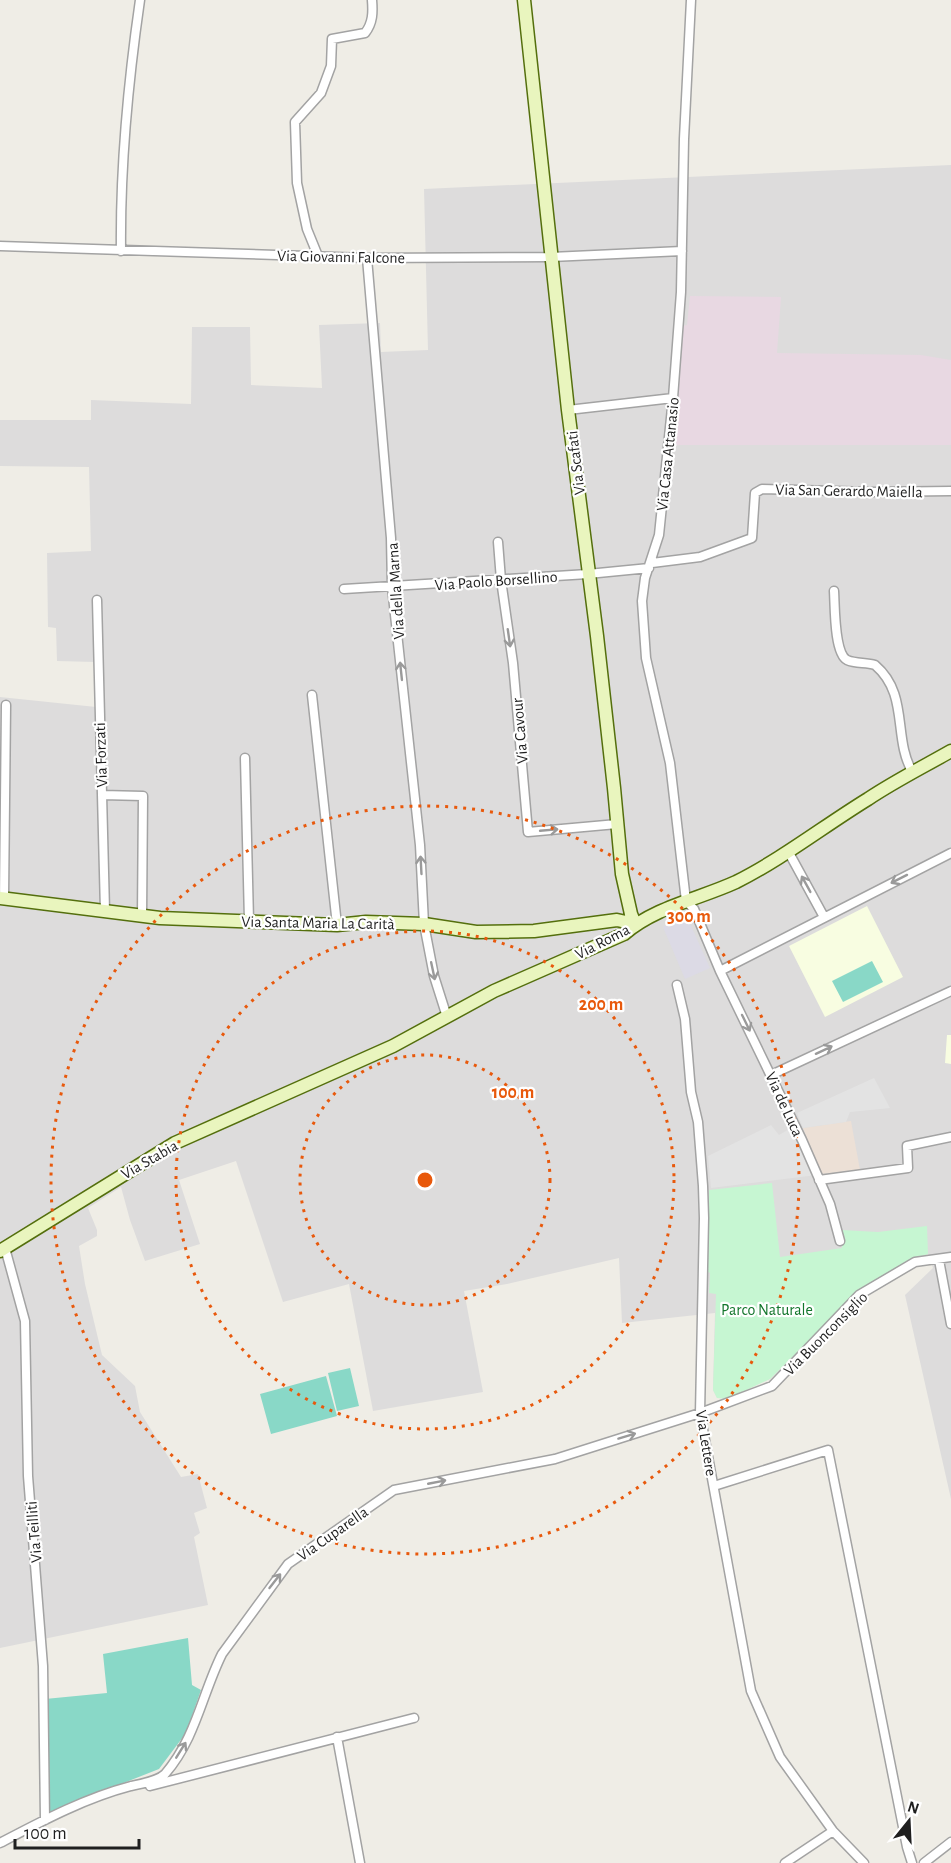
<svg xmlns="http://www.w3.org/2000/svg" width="951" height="1863" viewBox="0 0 951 1863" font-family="'Alegreya Sans',sans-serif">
	<rect width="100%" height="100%" fill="#efede6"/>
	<path fill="#dddcdc" d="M951 165V1499L905 1295 933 1268 928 1254 913 1259 854 1296 770 1379 717 1398 713 1390 715 1313 622 1323 619 1258 507 1284 464 1291 483 1392 373 1411 349 1284 283 1302 236 1161 179 1180 200 1244 145 1261 130 1220 121 1187 88 1208 97 1230V1236L79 1246 85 1284 102 1355 135 1386 140 1412 181 1477 198 1474 207 1508 194 1513 200 1533 194 1537 208 1605 0 1648V697L96 707 95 662 57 661 56 628 48 627 47 553 91 551 89 467 0 466V420H91V400L191 404 192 327H250L251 385 322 388 319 325 380 323 381 352 428 350 424 189Z"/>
	<path fill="#e8d8e2" d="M690 296 781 297 777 353 921 355 951 360V445H673L682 326 687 325Z"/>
	<path fill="#f8fde1" d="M867 906 903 977 825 1017 789 946Z
		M947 1035H951V1064L945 1063Z"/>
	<path fill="#ece0d6" d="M851 1121 860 1170 821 1174 803 1128Z"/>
	<path fill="#c6f6d2" d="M772 1183 780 1257 842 1248V1230L878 1232 927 1226 928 1254 913 1259 854 1296 770 1379 727 1399 717 1398 713 1390 716 1294 709 1293 710 1273 708 1272 709 1190Z"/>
	<path fill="#89d8c7" d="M872 961 883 982 843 1002 832 981Z
		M350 1368 359 1406 337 1411 328 1373Z
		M326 1376 337 1416 271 1434 260 1394Z
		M188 1638 192 1685 201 1690 186 1733 159 1769 50 1812 45 1699 107 1693 103 1654Z"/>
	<path fill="#e3e3e3" d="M874 1078 890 1108 850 1112 846 1122 803 1128 797 1113Z
		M771 1125 779 1135 791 1128 817 1175 711 1188 708 1156Z"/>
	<path fill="#dcdae5" d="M687 917 710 968 685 979 663 927Z"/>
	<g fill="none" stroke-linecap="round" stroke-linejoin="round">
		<g stroke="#a3a3a3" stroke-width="11">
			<path id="street" d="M691 0 684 139 681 292 673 398 659 535 645 578 642 601 646 658 670 763 686 901 694 909 720 971 802 1140 830 1204 840 1241
				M0 246 367 258 551 257 682 251
				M121 251C120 167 128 83 140 0
				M318 256 307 229 297 183 295 122 321 93 331 66 332 39 365 33C373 23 373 12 372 0
				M367 258 391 538 392 587 420 845 424 924 434 976 447 1017
				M568 410 673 398
				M498 542 501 580 513 663 528 832 617 824
				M652 563 700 557 752 538 755 493 762 489 871 492 951 491
				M344 589 588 574 649 568
				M834 591C835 606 834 653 847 660 856 664 866 662 875 665 910 695 892 738 913 773
				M97 600 105 911
				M312 695 337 925
				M245 758 249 921
				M102 795 143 796 142 916
				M788 851 824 917
				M4 898 6 705
				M720 971 951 853
				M677 985 685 1019 691 1092 698 1122 703 1186 704 1218 700 1413 751 1691 780 1757 833 1831 864 1863
				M771 1075 951 991
				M819 1180 908 1168 907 1146 951 1137
				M5 1248 25 1321 28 1476 43 1666 45 1820
				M939 1260 951 1324
				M714 1486 828 1450 907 1847 912 1863
				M337 1737 360 1863
				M150 1786 414 1718
				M0 1843C42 1821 85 1798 131 1786 141 1784 158 1781 165 1774 196 1738 202 1694 222 1654L288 1564 394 1490 555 1459 700 1413 772 1386 859 1295 915 1262 951 1257
				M785 1863 833 1831
				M924 1863 951 1842"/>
		</g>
		<g stroke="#546f0d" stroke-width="15">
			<path id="secondary" d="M524 0 568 410 597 636 614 788 622 874 631 914 635 924
				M0 898 160 918 337 925 366 922 424 924 476 932 534 931 617 920 635 924
				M0 1251 175 1143 393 1046 494 991 624 934C655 907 699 899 736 882 782 859 824 826 868 799 895 781 923 767 951 751"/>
		</g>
		<use href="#street" stroke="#fff" stroke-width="8"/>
		<use href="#secondary" stroke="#e9f5be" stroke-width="12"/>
	</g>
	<defs><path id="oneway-shaft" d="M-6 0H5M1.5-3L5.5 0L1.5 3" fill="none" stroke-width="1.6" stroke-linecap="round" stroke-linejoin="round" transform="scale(1.5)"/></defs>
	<g stroke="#9a9a9a">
		<use href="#oneway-shaft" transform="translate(509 638) rotate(82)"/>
		<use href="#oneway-shaft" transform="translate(401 671) rotate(-96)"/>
		<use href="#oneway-shaft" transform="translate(549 830) rotate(-5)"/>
		<use href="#oneway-shaft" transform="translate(421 865) rotate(-93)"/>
		<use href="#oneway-shaft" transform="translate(899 879) rotate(153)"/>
		<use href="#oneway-shaft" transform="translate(806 884) rotate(-119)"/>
		<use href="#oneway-shaft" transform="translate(433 971) rotate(78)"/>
		<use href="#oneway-shaft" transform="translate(746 1023) rotate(64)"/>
		<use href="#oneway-shaft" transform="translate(824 1050) rotate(-25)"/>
		<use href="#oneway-shaft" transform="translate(627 1436) rotate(-17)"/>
		<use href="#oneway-shaft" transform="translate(437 1482) rotate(-11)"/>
		<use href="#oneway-shaft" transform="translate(275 1581) rotate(-52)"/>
		<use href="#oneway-shaft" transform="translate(181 1750) rotate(-58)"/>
	</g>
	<g fill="none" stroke="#e8590c" stroke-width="3" stroke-dasharray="3 6">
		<circle cx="425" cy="1180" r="125"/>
		<circle cx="425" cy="1180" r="249"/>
		<circle cx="425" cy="1180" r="374"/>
	</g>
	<g text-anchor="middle" stroke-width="4.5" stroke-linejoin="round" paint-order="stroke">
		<g font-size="16" fill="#1f1f1f" stroke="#fff">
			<text transform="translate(341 256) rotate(1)" y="6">Via Giovanni Falcone</text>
			<text transform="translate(667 454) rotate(-84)" y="6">Via Casa Attanasio</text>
			<text transform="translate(575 463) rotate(-97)" y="6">Via Scafati</text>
			<text transform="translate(849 490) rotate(1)" y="6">Via San Gerardo Maiella</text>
			<text transform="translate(496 580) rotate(-4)" y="6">Via Paolo Borsellino</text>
			<text transform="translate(395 591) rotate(-94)" y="6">Via della Marna</text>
			<text transform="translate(519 731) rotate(-95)" y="6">Via Cavour</text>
			<text transform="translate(100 755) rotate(-92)" y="6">Via Forzati</text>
			<text transform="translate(318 922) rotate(1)" y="6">Via Santa Maria La Carità</text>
			<text transform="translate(602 941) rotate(-27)" y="6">Via Roma</text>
			<text transform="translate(785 1104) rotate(65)" y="6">Via de Luca</text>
			<text transform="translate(149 1159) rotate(-30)" y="6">Via Stabia</text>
			<text transform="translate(825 1333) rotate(-45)" y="6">Via Buonconsiglio</text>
			<text transform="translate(707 1443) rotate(81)" y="6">Via Lettere</text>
			<text transform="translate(33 1532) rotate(-95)" y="6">Via Teilliti</text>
			<text transform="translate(332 1533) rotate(-35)" y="6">Via Cuparella</text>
		</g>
		<g font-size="16" fill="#13762c" stroke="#fff">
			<text x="767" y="1315">Parco Naturale</text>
		</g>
	</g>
	<circle cx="425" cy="1180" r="9" fill="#e8590c" stroke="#fff" stroke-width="3"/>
	<g font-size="18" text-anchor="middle" font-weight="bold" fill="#e8590c" stroke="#fff" stroke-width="4.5" stroke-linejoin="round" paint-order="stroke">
		<text x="689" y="922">300 m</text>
		<text x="601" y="1010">200 m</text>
		<text x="513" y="1098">100 m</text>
	</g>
	<g transform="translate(909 1821) rotate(18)" stroke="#ffffff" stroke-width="4.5" paint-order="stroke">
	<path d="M0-4.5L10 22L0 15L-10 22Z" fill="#1f1f1f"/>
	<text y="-9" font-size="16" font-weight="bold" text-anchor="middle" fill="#1f1f1f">N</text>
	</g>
	<path d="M15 1839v9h124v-9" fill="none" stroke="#1f1f1f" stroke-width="3"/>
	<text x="24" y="1839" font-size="18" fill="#1f1f1f" stroke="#ffffff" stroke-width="4.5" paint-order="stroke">100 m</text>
</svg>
